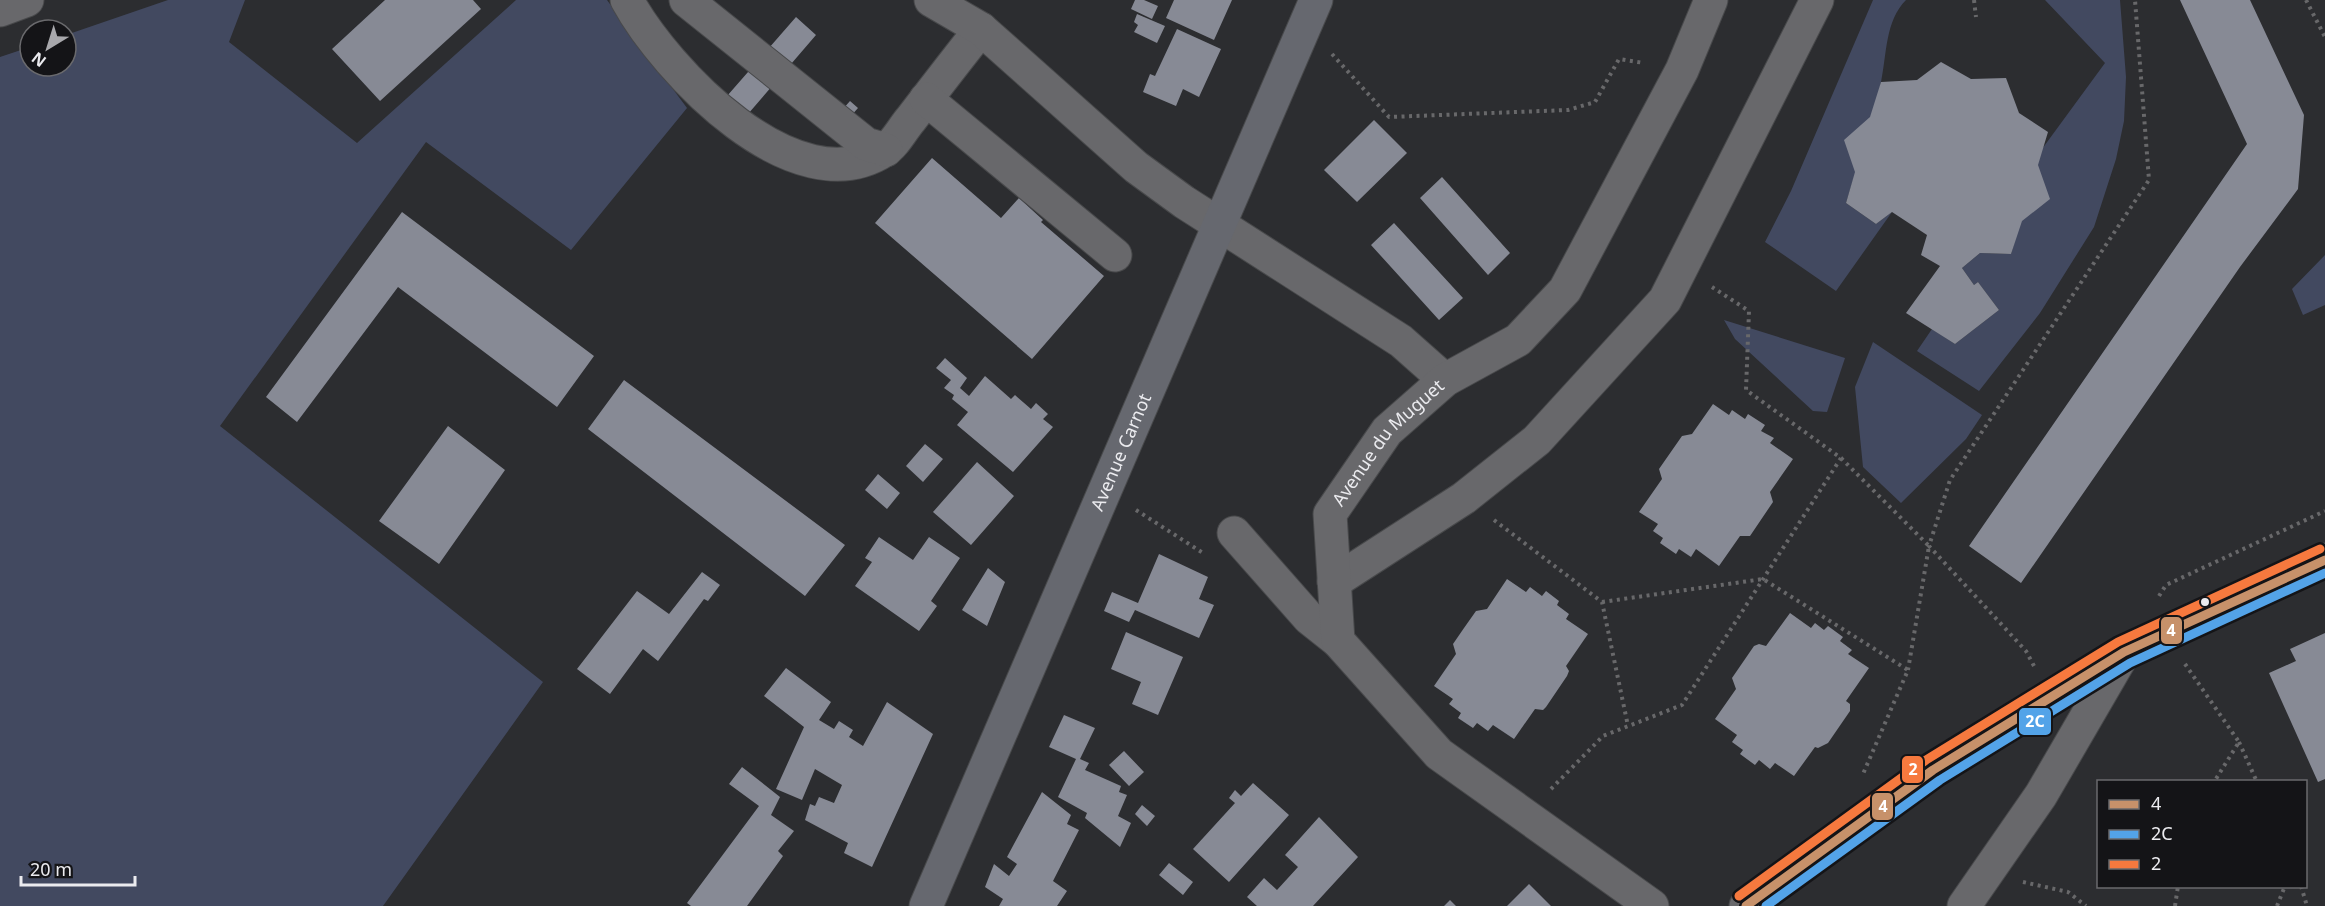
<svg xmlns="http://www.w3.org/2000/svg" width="2325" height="906" viewBox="0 0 2325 906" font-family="'Noto Sans',sans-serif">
	<rect width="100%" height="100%" fill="#2c2d30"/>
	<path fill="#424960" d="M168 0H245L229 42 357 143 516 0H607L687 108 571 250 426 142 220 426 543 682 383 906H0V57L30 47V66H66V35Z
		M1873 0H1906C1885 21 1887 54 1881 82 1873 123 1858 163 1846 203L1876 224 1892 212 1836 291 1765 242 1791 191Z
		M2045 0H2120L2126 77 2124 121 2116 159 2094 227 2040 313 1979 391 1917 351 1932 329 1955 344 1999 310 1978 282 1974 285 1962 268 1980 253 2011 254 2042 149 2105 63Z
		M2325 255V305L2303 315 2292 289Z
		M1724 320 1845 358 1827 412 1813 411 1735 339Z
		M1873 342 1982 415 1966 439 1901 503 1863 467 1855 387Z"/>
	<path fill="#878a95" d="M385 0H473L481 9 380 101 332 49Z
		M1135 0H1144L1158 6 1152 19 1131 9Z
		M1174 0H1232L1214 40 1166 18Z
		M2180 0H2250L2304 115 2298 189 2240 267 2021 583 1969 546 2247 144Z
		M1137 14 1165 26 1157 43 1134 32 1138 25 1134 22Z
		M796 17 816 35 748 114 727 96Z
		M1177 29 1221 49 1199 97 1183 89 1176 106 1143 92 1150 74 1155 76Z
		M1941 62 1971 79 2006 78 2019 113 2048 132 2038 165 2050 199 2022 221 2011 254 1980 253 1962 268 1974 285 1978 282 1999 310 1955 344 1906 313 1940 266 1921 255 1927 235 1892 212 1876 224 1846 203 1855 172 1844 140 1870 117 1881 82 1917 80Z
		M850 101 858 108 850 117 842 110Z
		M1374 120 1407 153 1357 202 1324 170Z
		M932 158 1001 218 1019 198 1043 220 1041 222 1104 276 1032 359 875 223Z
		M1442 177 1510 253 1488 275 1420 198Z
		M402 212 594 356 557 407 398 287 297 422 266 397Z
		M1394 223 1463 298 1439 320 1371 245Z
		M945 358 967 378 960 388 969 396 985 376 1011 399 1015 395 1031 409 1036 403 1048 414 1043 419 1053 427 1013 472 957 425 968 412 952 399 954 395 944 388 951 380 936 368Z
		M624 380 845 545 805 596 588 429Z
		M1713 404 1729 415 1732 410 1745 419 1748 414 1765 425 1761 431 1774 438 1770 443 1793 459 1770 492 1773 502 1750 536H1740L1719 566 1696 549 1691 557 1679 549 1676 554 1660 543 1663 538 1653 531 1658 524 1639 512 1662 479 1659 469 1682 436 1692 434Z
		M448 426 505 470 439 564 379 521Z
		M925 444 943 459 923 482 906 466Z
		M977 462 1014 496 971 545 933 512Z
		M878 474 900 493 887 509 865 490Z
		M879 537 913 560 929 537 960 558 931 601 937 606 919 631 855 586 872 562 865 558Z
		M1159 554 1208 577 1199 599 1214 605 1199 638 1135 610 1129 622 1104 611 1112 592 1138 603Z
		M988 568 1005 582 987 626 962 610Z
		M702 572 720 585 708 601 704 599 658 661 643 649 610 694 577 669 637 591 669 614Z
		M1507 579 1526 592 1530 587 1542 596 1546 591 1559 601 1557 605 1569 614 1566 619 1588 634 1566 666 1569 671 1567 676 1546 707 1543 710 1535 709 1514 739 1493 725 1488 731 1477 723 1473 728 1458 718 1461 713 1449 704 1453 699 1434 686 1456 654 1453 644 1464 628 1476 611 1487 609Z
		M1790 613 1811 628 1815 623 1824 630 1828 626 1843 637 1840 641 1852 650 1848 654 1869 668 1846 701 1850 704V711L1828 743 1818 748 1815 747 1794 776 1775 763 1770 769 1759 760 1755 765 1740 754 1743 750 1732 742 1737 735 1715 719 1736 689 1732 678 1754 646 1759 644 1766 646Z
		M1126 632 1183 657 1158 715 1132 704 1141 682 1111 669Z
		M2325 633V779L2318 782 2269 673 2296 661 2290 649Z
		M786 668 831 702 819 720 834 729 839 721 853 730 849 737 863 746 887 702 933 734 872 867 844 853 848 843 805 820 810 804 815 806 819 797 834 803 842 785 815 769 802 800 776 789 804 727 764 696Z
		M1064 715 1095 728 1080 759 1089 763 1085 770 1121 786 1119 792 1127 795 1118 816 1131 823 1120 847 1085 818 1087 813 1058 797 1076 759 1049 747Z
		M1124 751 1144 772 1129 786 1109 765Z
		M742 767 780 797 771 815 794 831 778 851 783 856 747 906H691L687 903 759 806 729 784Z
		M1253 783 1289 815 1229 882 1193 849 1235 803 1229 798 1235 790 1241 796Z
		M1042 792 1071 815 1067 824 1079 830 1053 881 1067 891 1057 906H999L1003 899 985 887 994 864 1009 876 1017 864 1007 857Z
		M1142 805 1155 816 1147 826 1135 814Z
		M1319 817 1358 857 1313 906H1257L1247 897 1264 878 1277 890 1298 867 1285 855Z
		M1169 863 1193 882 1183 895 1159 875Z
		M1529 884 1551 906H1507Z
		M1450 900 1456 906H1444Z"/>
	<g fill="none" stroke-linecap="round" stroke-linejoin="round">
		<g stroke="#48494b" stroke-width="35">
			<g id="minor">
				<path d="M627 0C665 70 796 209 885 150 895 144 903 128 911 119 934 89 957 59 981 29"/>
				<path d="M686 0 866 144 886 150"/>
				<path d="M931 0 981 29 1136 167 1184 202 1401 341 1445 380"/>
				<path d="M0 10 27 0"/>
				<path d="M926 99 1115 255"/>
				<path d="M1234 533 1309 618 1338 641"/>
				<path d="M1334 582 1464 498 1537 440 1665 300 1817 0"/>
				<path id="s1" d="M1652 906 1439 754 1338 641 1330 514 1387 431 1445 380 1518 340 1565 290 1682 70 1711 0"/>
				<path d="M1746 906 1933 770 2124 652 2325 560"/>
				<path d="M1964 906 2041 795 2123 654"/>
			</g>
		</g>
		<g stroke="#48494b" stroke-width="35">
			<g id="major">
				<path id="s2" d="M926 906 1316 0"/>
			</g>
		</g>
		<path stroke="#68686a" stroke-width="4" stroke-dasharray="3 4.5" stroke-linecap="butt" d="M1974 0 1976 17
			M2306 0 2325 37
			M1332 54 1389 117 1568 110 1595 102 1619 59 1644 63
			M1841 458 1929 546 1908 670
			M1136 510 1203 553
			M1494 520 1602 602 1628 726
			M2159 596 2166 585 2325 511
			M1602 602 1763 579 1908 670 1863 774
			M2185 664 2239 742 2214 782
			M2034 666 2026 651 1929 546 1950 480 2149 180 2135 0
			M2239 742 2257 782
			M1551 789 1603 736 1682 705 1841 458 1746 390 1749 311 1712 287
			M2023 882 2068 892 2086 906
			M2301 886 2307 906
			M2175 906 2178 886
			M2277 906 2285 886"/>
		<use href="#minor" stroke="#68686b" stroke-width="33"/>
		<use href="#major" stroke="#66686f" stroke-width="33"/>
		<g stroke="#141417" stroke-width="14">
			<path id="bus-1" d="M1746 906 1933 770 2124 652 2325 560"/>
		</g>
		<g stroke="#141417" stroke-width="14">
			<path id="bus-2" d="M1766 906 1940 780 2130 663 2325 573"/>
		</g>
		<g stroke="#141417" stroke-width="14">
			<path id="bus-3" d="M1739 896 1926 760 2118 642 2320 549"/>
		</g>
		<use href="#bus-1" stroke="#c7916a" stroke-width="9"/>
		<use href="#bus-2" stroke="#53a3e8" stroke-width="9"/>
		<use href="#bus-3" stroke="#f6793e" stroke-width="9"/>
	</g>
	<circle fill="#ebebef" stroke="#141417" stroke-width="2" cx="2205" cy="602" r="5"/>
	<g text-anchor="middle" stroke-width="6" stroke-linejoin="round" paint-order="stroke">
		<g font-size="18" fill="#ebebef" stroke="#141417">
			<text dy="6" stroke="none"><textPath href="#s1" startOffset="633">Avenue du Muguet</textPath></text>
			<text dy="6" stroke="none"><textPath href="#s2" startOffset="494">Avenue Carnot</textPath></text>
		</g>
	</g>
	<g stroke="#141417" stroke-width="2">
		<rect x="2160" y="616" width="23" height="29" rx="6" fill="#c7916a"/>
		<rect x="2018" y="707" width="34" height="29" rx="6" fill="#53a3e8"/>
		<rect x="1901" y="755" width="23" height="29" rx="6" fill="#f6793e"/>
		<rect x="1871" y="792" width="23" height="29" rx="6" fill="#c7916a"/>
	</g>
	<g font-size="16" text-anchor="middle" font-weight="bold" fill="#fff">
		<text x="2171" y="636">4</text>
		<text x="2035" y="727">2C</text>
		<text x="1913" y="775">2</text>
		<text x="1883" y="812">4</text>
	</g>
	<rect x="2097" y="780" width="210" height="108" fill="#141417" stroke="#6a6a6d" stroke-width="1.5"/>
	<rect x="2109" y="800" width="30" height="9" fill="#c7916a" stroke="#6a6a6d" stroke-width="1.5"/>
	<text x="2151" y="810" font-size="18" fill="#ebebef">4</text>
	<rect x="2109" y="830" width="30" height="9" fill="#53a3e8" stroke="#6a6a6d" stroke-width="1.5"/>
	<text x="2151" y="840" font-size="18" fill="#ebebef">2C</text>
	<rect x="2109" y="860" width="30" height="9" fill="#f6793e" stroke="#6a6a6d" stroke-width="1.5"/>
	<text x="2151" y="870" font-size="18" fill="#ebebef">2</text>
	<g transform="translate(48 48) rotate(218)"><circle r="28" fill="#141417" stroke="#6a6a6d" stroke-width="1.5"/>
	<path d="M0-4.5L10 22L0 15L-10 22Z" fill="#a8a8ac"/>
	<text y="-9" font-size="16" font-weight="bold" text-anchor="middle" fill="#ebebef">N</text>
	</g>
	<path d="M21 876v9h114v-9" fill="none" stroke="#ebebef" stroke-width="3"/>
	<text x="30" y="876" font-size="18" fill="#ebebef" stroke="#141417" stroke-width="4.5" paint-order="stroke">20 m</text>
</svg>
